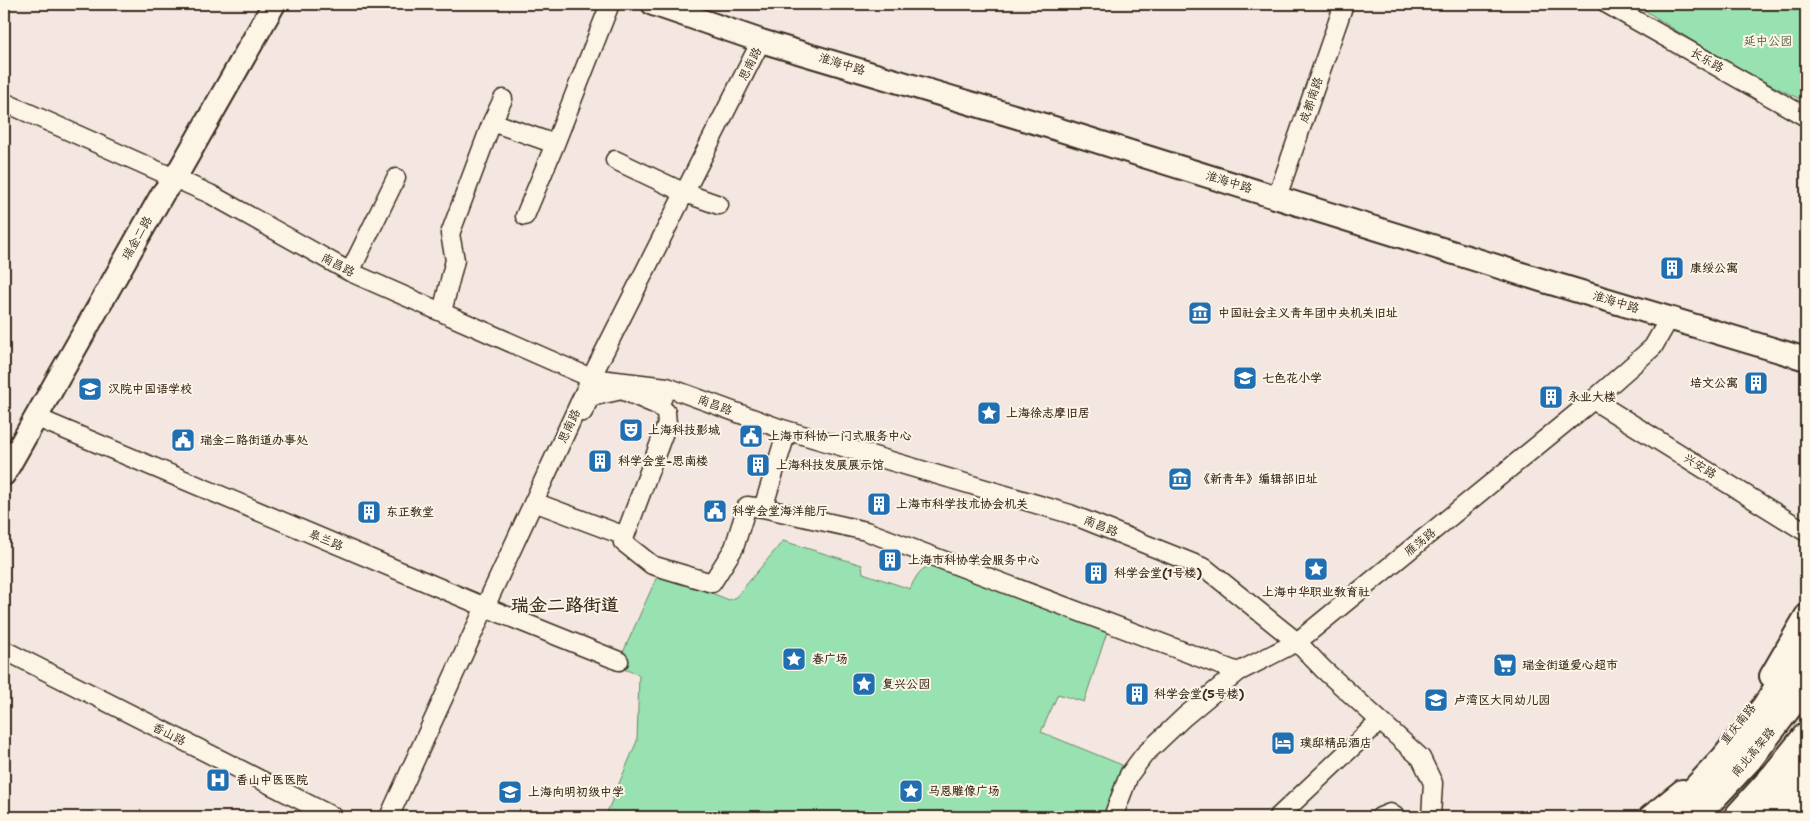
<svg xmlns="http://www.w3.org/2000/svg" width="1810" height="821" viewBox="0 0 1810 821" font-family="'Shantell Sans','LXGW WenKai TC',sans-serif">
	<rect width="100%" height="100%" fill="#f4e6e0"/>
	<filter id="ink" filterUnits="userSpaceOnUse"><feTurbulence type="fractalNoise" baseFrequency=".02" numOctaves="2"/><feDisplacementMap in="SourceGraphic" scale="10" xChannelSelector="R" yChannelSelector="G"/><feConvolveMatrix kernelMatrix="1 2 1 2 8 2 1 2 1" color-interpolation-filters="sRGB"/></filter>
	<g filter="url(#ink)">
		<path fill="#98e2b1" stroke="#6a8668" d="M1635 4H1806V102L1726 63Z
			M783 541 862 565 863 573 910 589C920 567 924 566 947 563L1109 626 1084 702 1058 694 1041 732 1122 765 1103 817H605L637 741 639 675 617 666 659 572 729 600 736 597Z"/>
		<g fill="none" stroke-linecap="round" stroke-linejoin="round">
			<g stroke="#3b2a1e" stroke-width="21">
				<path id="minor" d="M1607 4 1806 117
					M4 102 210 194 350 272 591 378 667 387 779 428 1070 514 1205 568 1297 642 1323 669 1421 758 1433 783 1431 817
					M492 122 555 144
					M615 160 685 193 719 205
					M1277 197 1344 4
					M525 216 555 144 610 4
					M350 272 396 178
					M442 312 455 260 450 234 492 122 503 99
					M1593 400 1806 532
					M583 412 590 397 622 390 659 406
					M35 417 485 607 619 661
					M534 502 625 536 667 424 666 412 659 406 667 387
					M763 508 866 531 1238 672
					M625 536 623 542 652 565 712 583 734 548 747 506 763 508 787 431
					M4 650 334 817
					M389 817 485 607 591 378 761 41
					M1113 817 1129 775 1144 755 1184 717 1238 672 1297 642 1593 400 1653 347 1669 319
					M1278 817 1380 721
					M1380 817 1390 813 1396 817"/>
			</g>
			<g stroke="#3b2a1e" stroke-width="26">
				<path id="major" d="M653 4 761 41 1054 128 1541 280 1806 359
					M4 474 163 193 175 178 274 4
					M1771 676 1806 616
					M1650 817 1682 791
					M1783 817 1806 790"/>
			</g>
			<g stroke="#3b2a1e" stroke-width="30">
				<path id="highway" d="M1669 817 1724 759 1765 707 1806 644
					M1695 817 1749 759 1806 684
					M1737 817 1774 776 1806 736
					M1764 817 1806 768"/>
			</g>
			<use href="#minor" stroke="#fcf5e5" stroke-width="18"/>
			<use href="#major" stroke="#fcf5e5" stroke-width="22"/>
			<use href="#highway" stroke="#fcf5e5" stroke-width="26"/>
		</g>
	</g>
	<defs>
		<g id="building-square" transform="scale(1.25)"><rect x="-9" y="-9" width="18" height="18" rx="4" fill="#1f6fb2" stroke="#fcf5e5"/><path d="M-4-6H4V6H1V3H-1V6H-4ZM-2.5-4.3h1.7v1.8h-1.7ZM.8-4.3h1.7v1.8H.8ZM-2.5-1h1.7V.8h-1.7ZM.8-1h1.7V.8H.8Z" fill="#fff"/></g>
		<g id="museum-square" transform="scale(1.25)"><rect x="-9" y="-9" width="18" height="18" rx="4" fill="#1f6fb2" stroke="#fcf5e5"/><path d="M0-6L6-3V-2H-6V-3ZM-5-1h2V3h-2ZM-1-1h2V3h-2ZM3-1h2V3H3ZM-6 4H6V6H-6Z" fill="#fff"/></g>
		<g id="school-square" transform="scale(1.25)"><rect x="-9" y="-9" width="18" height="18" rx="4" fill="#1f6fb2" stroke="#fcf5e5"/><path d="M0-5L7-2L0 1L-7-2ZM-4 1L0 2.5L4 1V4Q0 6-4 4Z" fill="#fff"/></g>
		<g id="sight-square" transform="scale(1.25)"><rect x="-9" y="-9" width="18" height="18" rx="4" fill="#1f6fb2" stroke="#fcf5e5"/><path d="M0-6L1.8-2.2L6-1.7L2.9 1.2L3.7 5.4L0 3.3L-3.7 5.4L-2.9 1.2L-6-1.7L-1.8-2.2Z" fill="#fff"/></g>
		<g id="theatre-square" transform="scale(1.25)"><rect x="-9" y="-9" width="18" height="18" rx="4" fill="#1f6fb2" stroke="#fcf5e5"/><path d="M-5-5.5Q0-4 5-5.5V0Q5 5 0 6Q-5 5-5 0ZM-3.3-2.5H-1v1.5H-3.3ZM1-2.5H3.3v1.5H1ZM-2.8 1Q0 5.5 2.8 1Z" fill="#fff"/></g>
		<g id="civic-square" transform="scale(1.25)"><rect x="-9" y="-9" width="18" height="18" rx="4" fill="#1f6fb2" stroke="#fcf5e5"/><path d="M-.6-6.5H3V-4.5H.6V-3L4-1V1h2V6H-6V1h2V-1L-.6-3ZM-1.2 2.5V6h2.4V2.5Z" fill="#fff"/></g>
		<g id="supermarket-square" transform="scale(1.25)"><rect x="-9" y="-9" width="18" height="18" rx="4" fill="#1f6fb2" stroke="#fcf5e5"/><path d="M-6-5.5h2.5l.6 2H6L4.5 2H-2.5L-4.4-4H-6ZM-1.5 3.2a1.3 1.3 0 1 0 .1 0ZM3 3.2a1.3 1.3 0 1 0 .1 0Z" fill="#fff"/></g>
		<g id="hotel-square" transform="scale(1.25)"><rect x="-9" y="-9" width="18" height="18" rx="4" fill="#1f6fb2" stroke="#fcf5e5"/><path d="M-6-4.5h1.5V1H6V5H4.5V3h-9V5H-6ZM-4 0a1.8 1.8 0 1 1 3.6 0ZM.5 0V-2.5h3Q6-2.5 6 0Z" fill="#fff"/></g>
		<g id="hospital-square" transform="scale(1.25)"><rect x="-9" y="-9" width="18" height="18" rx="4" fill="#1f6fb2" stroke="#fcf5e5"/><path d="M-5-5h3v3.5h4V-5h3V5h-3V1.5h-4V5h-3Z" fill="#fff"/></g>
	</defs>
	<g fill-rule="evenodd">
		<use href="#building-square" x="1672" y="268"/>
		<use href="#museum-square" x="1200" y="313"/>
		<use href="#school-square" x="1245" y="378"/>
		<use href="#building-square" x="1756" y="383"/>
		<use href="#school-square" x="90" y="389"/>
		<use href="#building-square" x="1551" y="397"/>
		<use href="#sight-square" x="989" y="413"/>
		<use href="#theatre-square" x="631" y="430"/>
		<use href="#civic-square" x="751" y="436"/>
		<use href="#civic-square" x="183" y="440"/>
		<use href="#building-square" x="600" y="461"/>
		<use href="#building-square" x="758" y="465"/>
		<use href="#museum-square" x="1180" y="479"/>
		<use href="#building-square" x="879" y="504"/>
		<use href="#civic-square" x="715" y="511"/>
		<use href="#building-square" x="369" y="512"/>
		<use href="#building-square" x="890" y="560"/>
		<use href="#sight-square" x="1316" y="569"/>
		<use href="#building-square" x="1096" y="573"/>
		<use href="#sight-square" x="794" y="659"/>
		<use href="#supermarket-square" x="1505" y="665"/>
		<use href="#sight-square" x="864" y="684"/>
		<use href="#building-square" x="1137" y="694"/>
		<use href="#school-square" x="1436" y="700"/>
		<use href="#hotel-square" x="1283" y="743"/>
		<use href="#hospital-square" x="218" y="780"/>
		<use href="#sight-square" x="911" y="791"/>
		<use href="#school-square" x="510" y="792"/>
	</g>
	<g text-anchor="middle" stroke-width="4" stroke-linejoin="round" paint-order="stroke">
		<g font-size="12" fill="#525843" stroke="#fcf5e5">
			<text x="1768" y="45">延中公园</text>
		</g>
		<g font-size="12" fill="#3b2a1e" stroke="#fcf5e5">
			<text transform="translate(1707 60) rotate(30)" y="4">长乐路</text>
			<text transform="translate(750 64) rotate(-63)" y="4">思南路</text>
			<text transform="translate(842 64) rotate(17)" y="4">淮海中路</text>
			<text transform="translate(1311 100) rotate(-71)" y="4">成都南路</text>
			<text transform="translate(1229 182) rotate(17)" y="4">淮海中路</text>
			<text transform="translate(137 238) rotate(-60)" y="4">瑞金二路</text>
			<text transform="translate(338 265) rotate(28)" y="4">南昌路</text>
			<text transform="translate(1616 302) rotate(17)" y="4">淮海中路</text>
			<text transform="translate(715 405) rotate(20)" y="4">南昌路</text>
			<text transform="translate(569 426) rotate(-65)" y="4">思南路</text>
			<text transform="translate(1700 466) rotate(32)" y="4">兴安路</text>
			<text transform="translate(1101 526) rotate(22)" y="4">南昌路</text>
			<text transform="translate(326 540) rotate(23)" y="4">皋兰路</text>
			<text transform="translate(1420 542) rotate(-39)" y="4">雁荡路</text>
			<text transform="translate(1738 724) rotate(-51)" y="4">重庆南路</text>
			<text transform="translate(169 734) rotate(27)" y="4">香山路</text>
			<text transform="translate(1753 752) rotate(-50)" y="4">南北高架路</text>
		</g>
		<g font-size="12" font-weight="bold" fill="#3b2a1e" stroke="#fcf5e5" text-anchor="start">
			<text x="1690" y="272">康绥公寓</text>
			<text x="1218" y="317">中国社会主义青年团中央机关旧址</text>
			<text x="1262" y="382">七色花小学</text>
			<text x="1738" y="387" text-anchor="end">培文公寓</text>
			<text x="108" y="393">汉院中国语学校</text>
			<text x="1568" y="401">永业大楼</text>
			<text x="1006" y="417">上海徐志摩旧居</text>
			<text x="648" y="434">上海科技影城</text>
			<text x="768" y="440">上海市科协一门式服务中心</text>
			<text x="200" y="444">瑞金二路街道办事处</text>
			<text x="618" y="465">科学会堂-思南楼</text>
			<text x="776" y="469">上海科技发展展示馆</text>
			<text x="1198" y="483">《新青年》编辑部旧址</text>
			<text x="896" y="508">上海市科学技术协会机关</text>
			<text x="732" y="515">科学会堂海洋能厅</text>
			<text x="386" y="516">东正教堂</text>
			<text x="908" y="564">上海市科协学会服务中心</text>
			<text x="1114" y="577">科学会堂(1号楼)</text>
			<text x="1316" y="596" text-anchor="middle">上海中华职业教育社</text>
			<text x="812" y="663">春广场</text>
			<text x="1522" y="669">瑞金街道爱心超市</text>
			<text x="882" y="688">复兴公园</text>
			<text x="1154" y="698">科学会堂(5号楼)</text>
			<text x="1454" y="704">卢湾区大同幼儿园</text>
			<text x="1300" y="747">璞邸精品酒店</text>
			<text x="236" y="784">香山中医医院</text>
			<text x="928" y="795">马恩雕像广场</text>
			<text x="528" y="796">上海向明初级中学</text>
		</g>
		<g font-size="18" font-weight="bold" fill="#3b2a1e" stroke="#fcf5e5">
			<text x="565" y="611">瑞金二路街道</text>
		</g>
	</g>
	<rect width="1810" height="821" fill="none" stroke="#fcf5e5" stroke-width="20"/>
	<rect x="10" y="10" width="1790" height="801" fill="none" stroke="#3b2a1e" stroke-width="2" filter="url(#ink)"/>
</svg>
